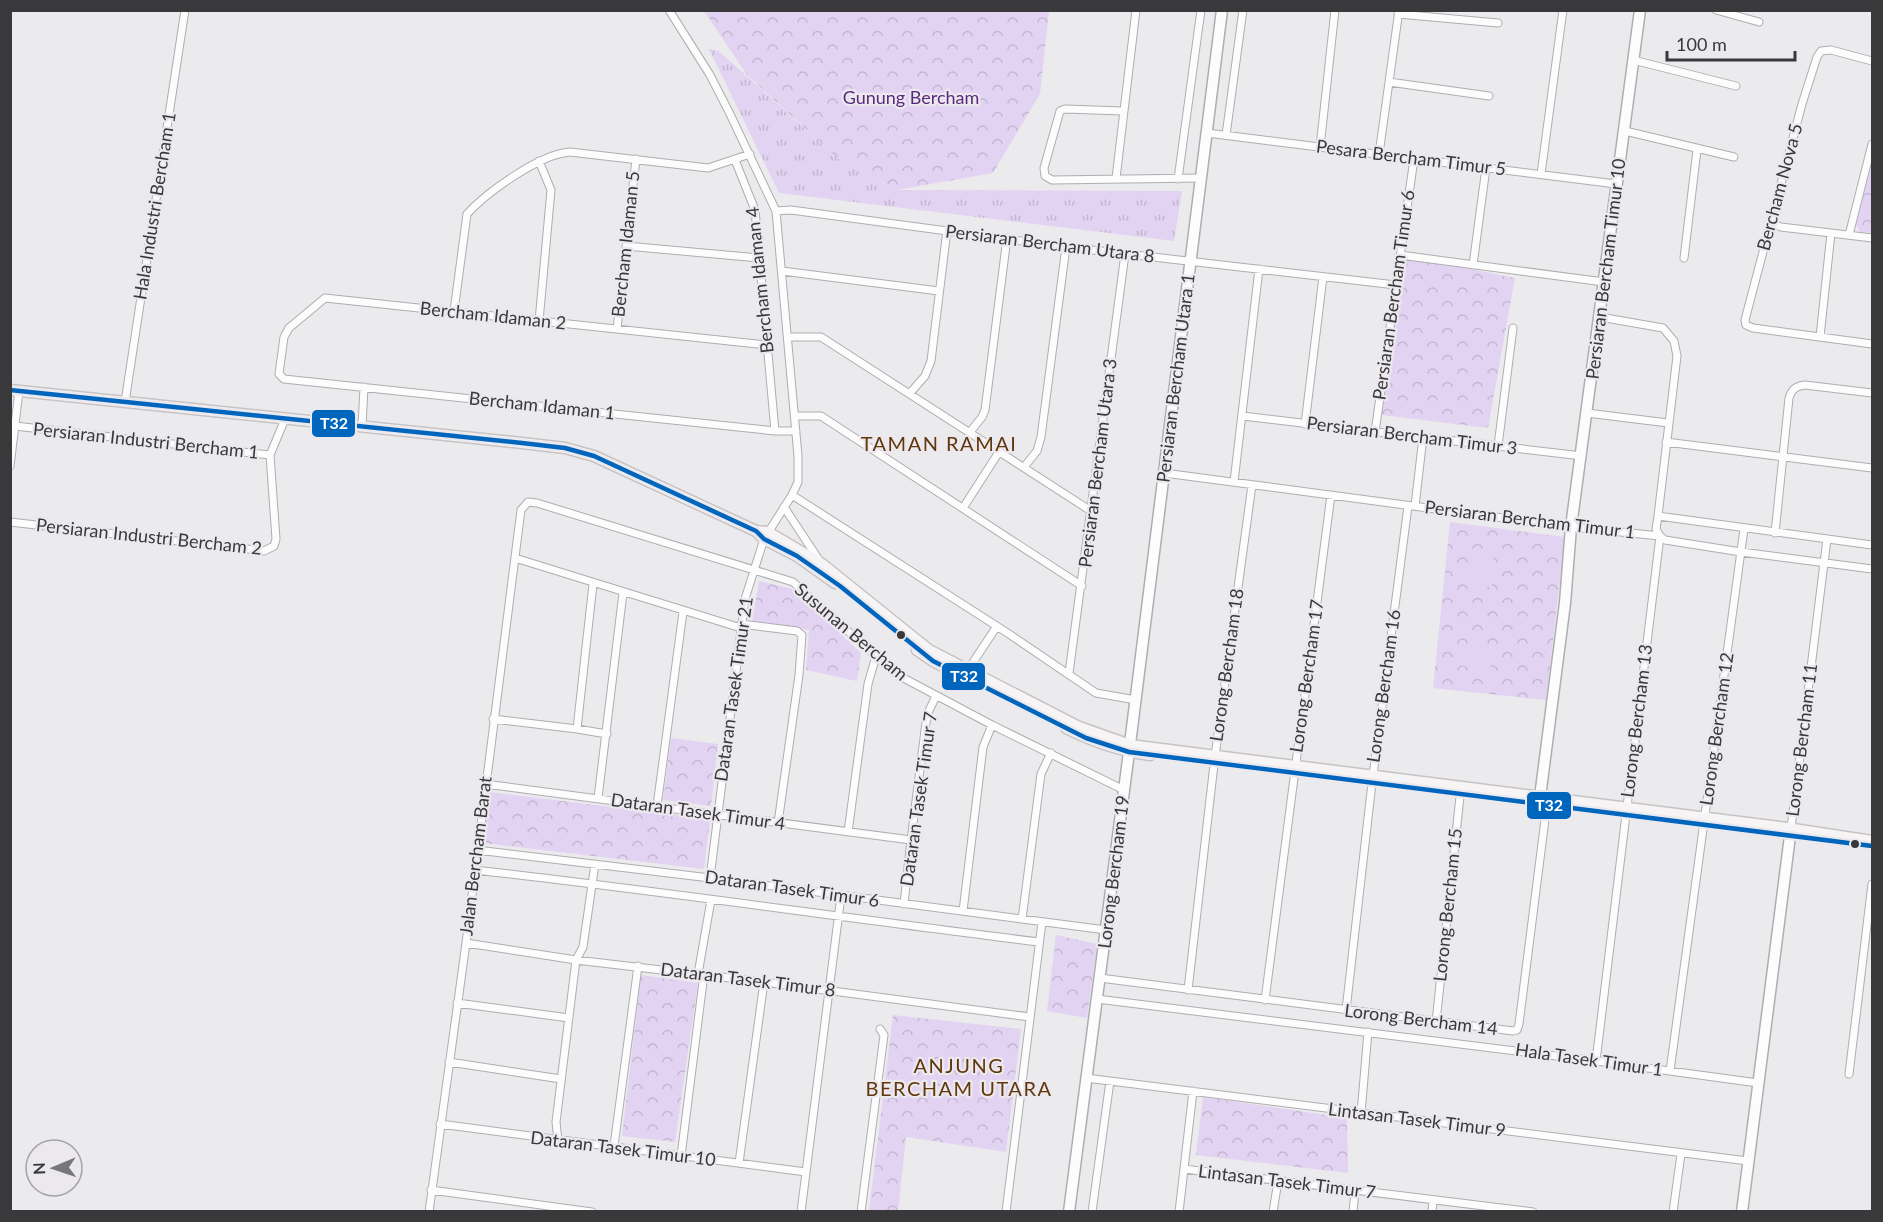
<svg xmlns="http://www.w3.org/2000/svg" width="1883" height="1222" viewBox="0 0 1883 1222" font-family="Lato,sans-serif">
	<defs>
		<pattern id="grass-tufts" width="24" height="20" patternUnits="userSpaceOnUse" patternTransform="scale(1.5)"><rect width="24" height="20" fill="#e3d3f2"/><path d="M3 7l-1-3M5 7V3M7 7l1-3M15 17l-1-3M17 17v-4M19 17l1-3" fill="none" stroke="#c4b6d0"/></pattern>
		<pattern id="forest-crowns" width="20" height="18" patternUnits="userSpaceOnUse" patternTransform="scale(1.5)"><rect width="20" height="18" fill="#e3d3f2"/><path d="M2 6a3 3 0 1 1 6 0M12 15a3 3 0 1 1 6 0" fill="none" stroke="#c4b6d0"/></pattern>
	</defs>
	<rect width="100%" height="100%" fill="#ebeaed"/>
	<path fill="url(#grass-tufts)" d="M709 49 719 51 842 162 897 190 1182 191 1174 241 779 193Z"/>
	<path fill="url(#forest-crowns)" d="M704 11H1049L1040 94 993 173 897 190 842 162 747 75Z
		M1872 164V233L1860 232 1856 225Z
		M1406 256 1515 278 1488 428 1381 415Z
		M1450 522 1565 537 1546 700 1433 688Z
		M759 581 792 589 861 653 857 681 806 670 809 630 752 623Z
		M671 738 718 744 711 806 663 800Z
		M489 792 710 819 704 869 483 843Z
		M1056 935 1097 944 1087 1018 1047 1011Z
		M641 975 698 983 675 1142 622 1136Z
		M893 1015 1021 1029 1006 1152 906 1137 898 1211H869Z
		M1203 1097 1347 1118 1348 1173 1196 1155Z"/>
	<path fill="#e3d3f2" d="M1473 548 1494 550 1492 587 1471 586Z
		M1461 643 1495 649 1490 671 1457 665Z"/>
	<g fill="none" stroke-linecap="round" stroke-linejoin="round">
		<g stroke="#aeaeb0" stroke-width="9">
			<path id="street" d="M669 10 710 75 729 112 776 211 798 456V482L792 495 764 539 745 599 710 878
				M1716 10 1759 22
				M1398 14 1498 23
				M1633 60 1736 86
				M1872 61 1831 50 1821 51 1817 57 1802 104 1745 320 1746 325 1753 328 1872 344
				M1389 82 1489 96
				M1123 111 1065 109 1060 111 1044 168 1045 176 1052 180 1201 178
				M1625 131 1734 157
				M1207 133 1616 184
				M1226 135 1243 10
				M1320 147 1335 10
				M1379 154 1399 10
				M735 160 755 210 775 431
				M1541 174 1563 10
				M1116 178 1136 10
				M1178 179 1201 10
				M776 211 791 210 1066 247 1396 285
				M1770 223 1781 227 1872 238
				M1849 235 1872 144
				M626 246 759 258
				M1400 255 1604 282
				M1684 258 1697 150
				M1473 265 1486 168
				M782 271 939 291
				M454 311 467 214C487 192 540 154 570 152L708 168 750 154
				M1600 317 1663 328 1674 341 1677 356 1658 516
				M539 321 551 190 539 161
				M617 329 636 159
				M788 337H821L1091 511
				M1820 337 1831 233
				M767 345 325 298 289 328 284 337 279 374 284 379 775 431H796
				M910 393 925 376 931 361 947 230
				M125 402 185 10
				M1587 413 1668 423
				M795 416H821L1082 586
				M1243 416 1582 456
				M1305 424 1323 277
				M362 426 364 387
				M970 432 982 417 985 410 1007 238
				M1375 432 1414 159
				M1666 442 1872 468
				M1498 446 1513 328
				M270 455 285 419
				M10 466 19 391
				M1024 467 1037 451 1041 437 1066 247
				M1164 473 1571 527 1660 536 1656 529 1658 516 1872 545
				M1234 482 1259 269
				M792 495 1006 632 1096 693 1136 700
				M1415 506 1423 437
				M784 507 819 560
				M963 508 999 452
				M10 522 264 551 274 546 276 539 270 455 15 426
				M1775 533 1789 398C1792 389 1796 386 1805 385L1872 393
				M515 558 741 628
				M741 624 797 631 802 635 799 675 778 823
				M1069 673 1125 254
				M964 676 997 626
				M493 719 577 729 607 734
				M577 729 593 584
				M485 784 911 840
				M598 798 623 593
				M657 806 683 612
				M1791 828 1827 539
				M848 832 868 684 876 656
				M477 850 710 878 1106 930
				M475 870C663 891 851 919 1039 942
				M904 904 911 840 927 715 936 696
				M963 911 983 747 992 725
				M1022 919 1041 774 1051 753
				M466 943 576 960 764 982 1030 1017
				M698 974 711 900
				M1100 978 1513 1031 1517 1030 1519 1024 1547 804 1541 797
				M1188 990 1215 756 1252 485
				M1097 999 1596 1061 1758 1083
				M1265 1000 1331 495
				M457 1003 569 1018
				M1346 1010 1372 783 1408 506
				M1436 1022 1461 787
				M1596 1061 1660 536 1665 540 1741 552 1872 569
				M449 1062 561 1079
				M1670 1071 1744 529
				M1849 1074 1872 884
				M1086 1078 1748 1161
				M1361 1113 1368 1032
				M440 1124 806 1172
				M558 1141 556 1122 576 960 583 947 595 864
				M614 1146 638 966
				M681 1156 704 974
				M739 1163 764 982
				M1184 1169 1533 1212
				M431 1190 592 1212
				M429 1212 466 943 521 510 528 502 537 503 793 582 896 674 992 725 1124 790
				M801 1212 841 896
				M861 1212 884 1035 880 1029
				M1006 1212 1042 922
				M1092 1212 1110 1081
				M1179 1212 1193 1091
				M1273 1212 1278 1181
				M1353 1212 1355 1191
				M1432 1212 1433 1200
				M1673 1212 1681 1154"/>
		</g>
		<g stroke="#aeaeb0" stroke-width="13">
			<path id="secondary" d="M1532 803 1540 800V797L1565 603 1571 527 1640 10
				M1069 1212 1129 752 1222 10
				M1742 1212 1791 828"/>
		</g>
		<g stroke="#c7c2c3" stroke-width="13">
			<path id="primary" d="M10 390 522 443 565 448 594 456 756 531 768 532 822 564 929 650 1079 727 1130 745 1787 828 1872 841
				M756 531 764 539 797 556 835 583
				M917 650 933 661 958 674
				M1066 728C1092 741 1120 751 1150 755"/>
		</g>
		<use href="#street" stroke="#fcfcfc" stroke-width="7"/>
		<use href="#secondary" stroke="#fcfcfc" stroke-width="10"/>
		<use href="#primary" stroke="#f7f4f5" stroke-width="10"/>
		<g stroke="#ebe9ee" stroke-width="9">
			<path id="bus-1" d="M10 390 522 443 565 448 594 456 756 531 764 539 797 556 840 586 933 661 1086 738 1129 752 1872 846"/>
		</g>
		<use href="#bus-1" stroke="#0065bd" stroke-width="4.5"/>
	</g>
	<g fill="#39383a" stroke="#ebe9ee" stroke-width="2">
		<circle cx="901" cy="635" r="5"/>
		<circle cx="1855" cy="844" r="5"/>
	</g>
	<g text-anchor="middle" stroke-width="4.5" stroke-linejoin="round" paint-order="stroke">
		<g font-size="18" fill="#5b297f" stroke="#ebe9ee">
			<text x="911" y="104">Gunung Bercham</text>
		</g>
		<g font-size="18" fill="#39383a" stroke="#ebe9ee">
			<text transform="translate(1411 158) rotate(7)" y="6">Pesara Bercham Timur 5</text>
			<text transform="translate(1780 187) rotate(-75)" y="6">Bercham Nova 5</text>
			<text transform="translate(155 206) rotate(-81)" y="6">Hala Industri Bercham 1</text>
			<text transform="translate(626 244) rotate(-84)" y="6">Bercham Idaman 5</text>
			<text transform="translate(1050 244) rotate(7)" y="6">Persiaran Bercham Utara 8</text>
			<text transform="translate(1606 269) rotate(-83)" y="6">Persiaran Bercham Timur 10</text>
			<text transform="translate(760 280) rotate(-96)" y="6">Bercham Idaman 4</text>
			<text transform="translate(1394 295) rotate(-82)" y="6">Persiaran Bercham Timur 6</text>
			<text transform="translate(493 316) rotate(6)" y="6">Bercham Idaman 2</text>
			<text transform="translate(1176 378) rotate(-83)" y="6">Persiaran Bercham Utara 1</text>
			<text transform="translate(542 406) rotate(6)" y="6">Bercham Idaman 1</text>
			<text transform="translate(1412 436) rotate(7)" y="6">Persiaran Bercham Timur 3</text>
			<text transform="translate(146 441) rotate(6)" y="6">Persiaran Industri Bercham 1</text>
			<text transform="translate(1098 463) rotate(-83)" y="6">Persiaran Bercham Utara 3</text>
			<text transform="translate(1530 520) rotate(7)" y="6">Persiaran Bercham Timur 1</text>
			<text transform="translate(149 537) rotate(6)" y="6">Persiaran Industri Bercham 2</text>
			<text transform="translate(851 632) rotate(40)" y="6">Susunan Bercham</text>
			<text transform="translate(1227 665) rotate(-82)" y="6">Lorong Bercham 18</text>
			<text transform="translate(1307 676) rotate(-82)" y="6">Lorong Bercham 17</text>
			<text transform="translate(1384 686) rotate(-82)" y="6">Lorong Bercham 16</text>
			<text transform="translate(734 689) rotate(-82)" y="6">Dataran Tasek Timur 21</text>
			<text transform="translate(1637 721) rotate(-83)" y="6">Lorong Bercham 13</text>
			<text transform="translate(1717 729) rotate(-82)" y="6">Lorong Bercham 12</text>
			<text transform="translate(1802 740) rotate(-83)" y="6">Lorong Bercham 11</text>
			<text transform="translate(919 799) rotate(-82)" y="6">Dataran Tasek Timur 7</text>
			<text transform="translate(698 812) rotate(8)" y="6">Dataran Tasek Timur 4</text>
			<text transform="translate(476 856) rotate(-83)" y="6">Jalan Bercham Barat</text>
			<text transform="translate(1114 872) rotate(-83)" y="6">Lorong Bercham 19</text>
			<text transform="translate(792 889) rotate(8)" y="6">Dataran Tasek Timur 6</text>
			<text transform="translate(1448 905) rotate(-84)" y="6">Lorong Bercham 15</text>
			<text transform="translate(748 980) rotate(7)" y="6">Dataran Tasek Timur 8</text>
			<text transform="translate(1421 1020) rotate(7)" y="6">Lorong Bercham 14</text>
			<text transform="translate(1589 1060) rotate(8)" y="6">Hala Tasek Timur 1</text>
			<text transform="translate(1417 1120) rotate(7)" y="6">Lintasan Tasek Timur 9</text>
			<text transform="translate(623 1149) rotate(7)" y="6">Dataran Tasek Timur 10</text>
			<text transform="translate(1287 1182) rotate(7)" y="6">Lintasan Tasek Timur 7</text>
		</g>
		<g font-size="20" letter-spacing="1.5" fill="#61370d" stroke="#ebe9ee">
			<text x="939" y="451">TAMAN RAMAI</text>
			<text x="959" y="1073">ANJUNG<tspan x="959" dy="23">BERCHAM UTARA</tspan></text>
		</g>
	</g>
	<g stroke="#ebe9ee" stroke-width="2">
		<rect x="311" y="409" width="45" height="29" rx="6" fill="#0065bd"/>
		<rect x="941" y="662" width="45" height="29" rx="6" fill="#0065bd"/>
		<rect x="1526" y="791" width="46" height="29" rx="6" fill="#0065bd"/>
	</g>
	<g font-size="16" text-anchor="middle" font-weight="bold" fill="#fff">
		<text x="334" y="429">T32</text>
		<text x="964" y="682">T32</text>
		<text x="1549" y="811">T32</text>
	</g>
	<rect width="1883" height="1222" fill="none" stroke="#39383a" stroke-width="24"/>
	<g transform="translate(54 1168) rotate(268)"><circle r="28" fill="#ebe9ee" stroke="#a4a2a6" stroke-width="1.5"/>
	<path d="M0-4.5L10 22L0 15L-10 22Z" fill="#777679"/>
	<text y="-9" font-size="16" font-weight="bold" text-anchor="middle" fill="#39383a">N</text>
	</g>
	<path d="M1667 51v9h128v-9" fill="none" stroke="#39383a" stroke-width="3"/>
	<text x="1676" y="51" font-size="18" fill="#39383a" stroke="#ebe9ee" stroke-width="4.5" paint-order="stroke">100 m</text>
</svg>
